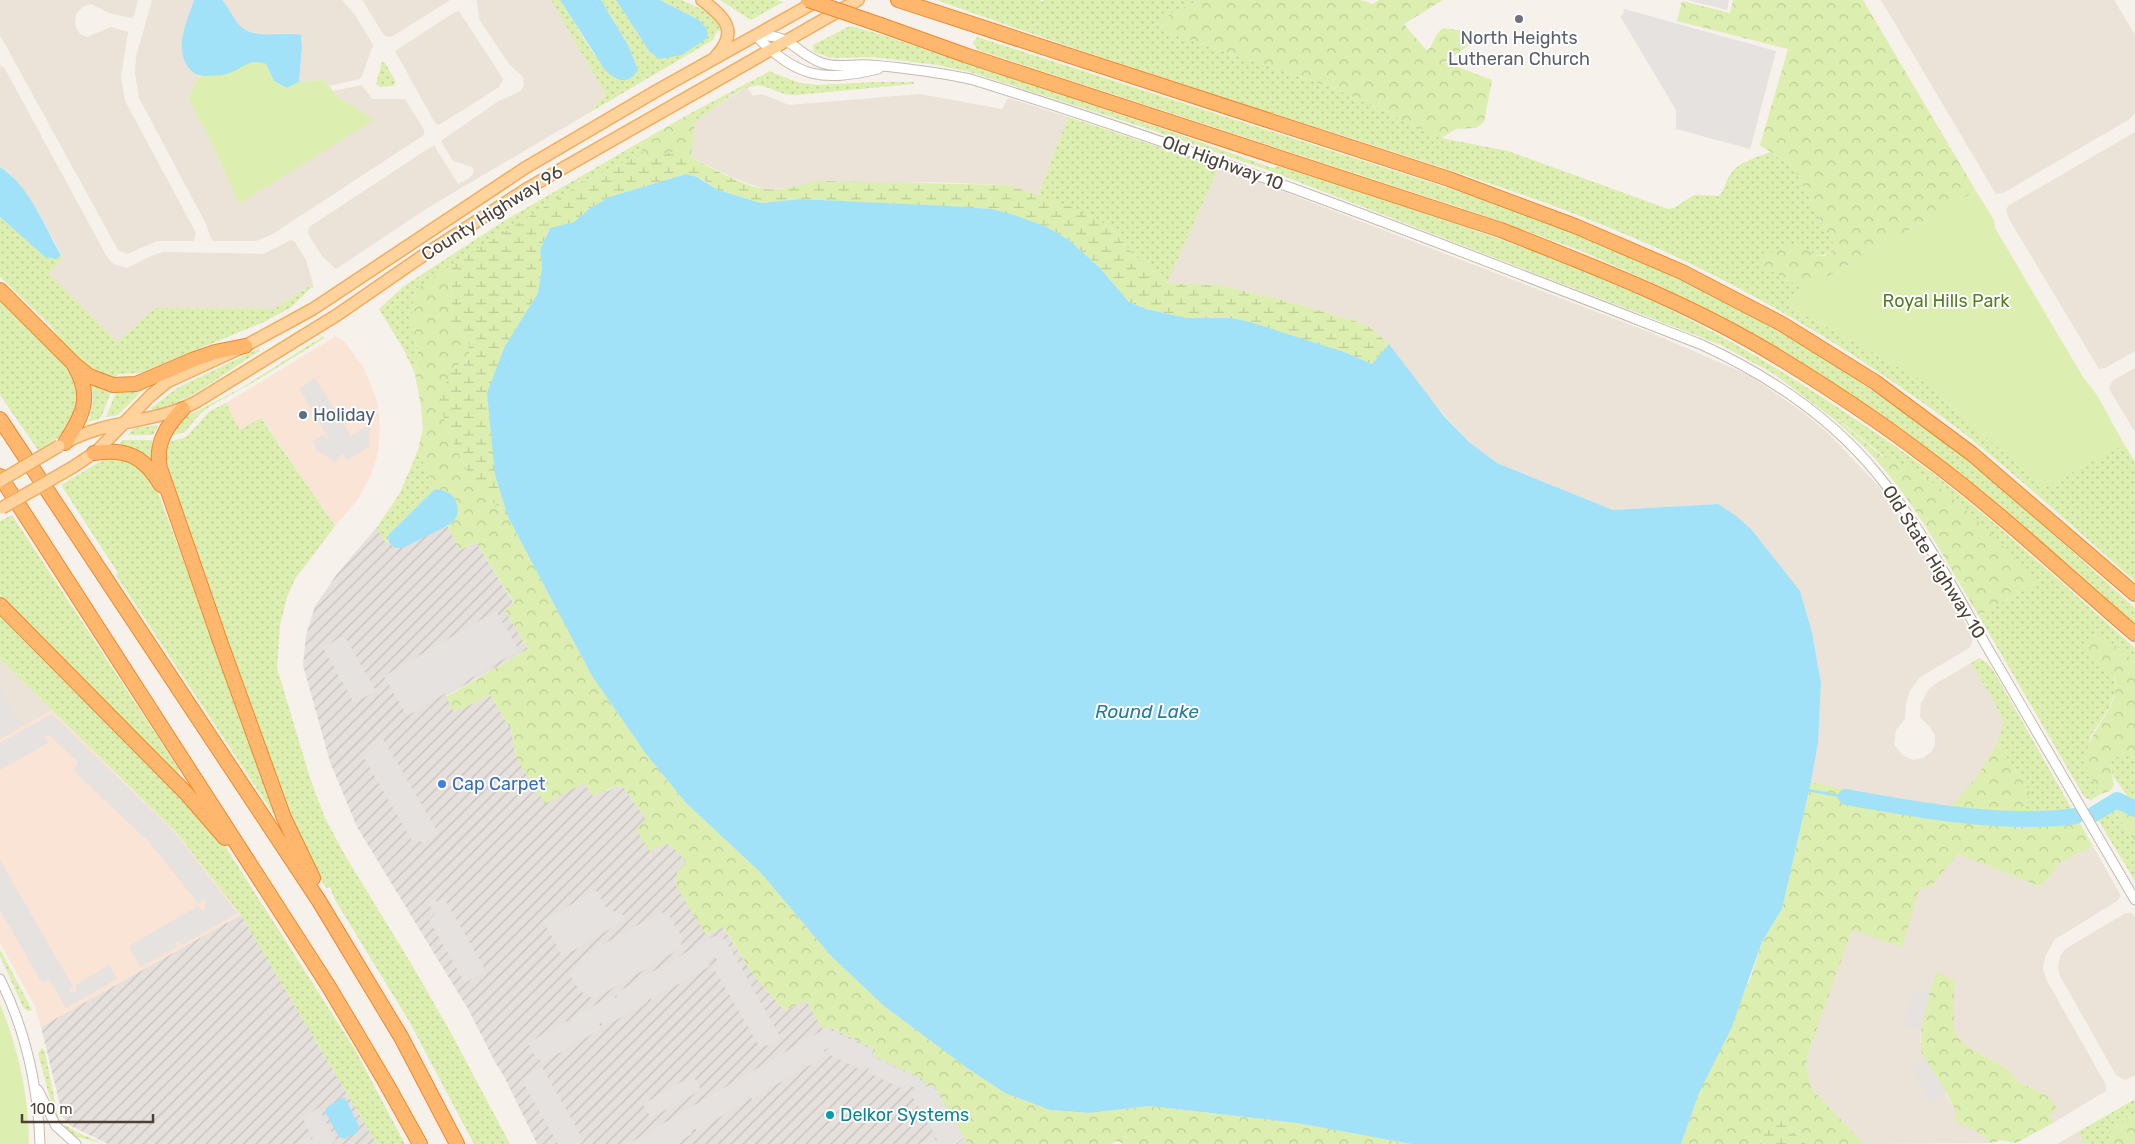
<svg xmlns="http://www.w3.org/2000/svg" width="2135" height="1144" viewBox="0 0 2135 1144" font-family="Rubik,sans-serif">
	<defs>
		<pattern id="industrial-furrows" width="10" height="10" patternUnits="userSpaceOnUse" patternTransform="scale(1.25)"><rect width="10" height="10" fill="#e6e0dc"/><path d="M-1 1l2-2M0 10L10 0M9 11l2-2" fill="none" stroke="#c7c1bd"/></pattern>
		<pattern id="grass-dots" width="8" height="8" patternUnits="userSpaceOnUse" patternTransform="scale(1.25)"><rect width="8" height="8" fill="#dceeb0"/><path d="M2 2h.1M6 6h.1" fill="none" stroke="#becd98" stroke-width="1.8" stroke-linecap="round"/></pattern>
		<pattern id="forest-crowns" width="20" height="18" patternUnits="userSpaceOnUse" patternTransform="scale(1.25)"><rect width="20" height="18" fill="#dceeb0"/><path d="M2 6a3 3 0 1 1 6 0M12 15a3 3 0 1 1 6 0" fill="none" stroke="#becd98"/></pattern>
		<pattern id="wetland-marsh" width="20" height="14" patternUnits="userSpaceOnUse" patternTransform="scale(1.25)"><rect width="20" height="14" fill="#dceeb0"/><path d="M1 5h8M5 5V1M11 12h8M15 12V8" fill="none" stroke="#becd98"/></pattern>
	</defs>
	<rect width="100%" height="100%" fill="#f6f1eb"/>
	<path fill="#ebe2d8" d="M0 0H138L134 16 131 18 109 13 91 4 84 6 76 14 75 26 80 34 87 37 111 27 128 32 121 77 125 101 196 233 194 241H157L127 254 118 250 0 35Z
		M152 0H194L182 35 191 71 199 76 188 98 215 150 239 204 373 120 338 97 333 91 362 85 372 99H405L424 130V135L271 235 256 241H214L211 238 205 222 139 98 135 73 136 57Z
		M222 0H342L355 15 373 45 362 76 359 79 329 86 324 80 299 82 302 46 301 35 290 33 253 34 240 27Z
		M362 0H450L393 36 388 37 384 35Z
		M477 0H551L606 95 587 114 429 207 336 269 322 256 308 234 309 227 434 145 458 184 468 179 472 175 474 171 472 167 453 161 441 141 497 102 521 91 524 85 523 77 509 64 479 19Z
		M1881 0H2114L2135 35V113L2130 119 2003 193 1996 194Z
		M459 11 503 79 499 87 439 125 435 123 395 51 455 12Z
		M0 66 4 67 107 257 114 264 127 268 151 256 163 252 263 254 291 240 295 242 306 260 313 284 274 309 155 308 117 342 48 274 63 257 39 213 10 173 0 167Z
		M747 87 753 96 762 94 789 105 920 94 1002 109 1008 98 1068 117 1038 196 1008 185 931 182 764 189 731 177 691 157 695 122 719 104Z
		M2135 132V351L2105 368 2099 369 2009 219 2006 210 2008 206Z
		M1219 167 1649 332 1749 375 1800 410 1829 434 1883 491 1924 553 1973 637 1972 643 1969 648 1920 677 1910 691 1906 703 1905 719 1896 730 1894 744 1902 755 1913 760 1923 758 1932 751 1935 745V736L1931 728 1920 717 1921 703 1929 689 1935 684 1971 663 1992 698 2005 724 1997 743 1976 778 1951 808 1924 807 1811 782 1818 743 1821 683 1812 632 1800 591 1718 504 1613 510 1497 463 1469 442 1428 397 1389 344 1371 328 1355 321 1288 301 1218 285 1167 283Z
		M2135 368V432L2109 389 2112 381Z
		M0 659 52 710 0 740Z
		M2093 846 2121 896 2117 901 2054 940 2045 957 2043 968 2046 979 2106 1085V1091L2053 1123 2049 1114 2057 1110 2049 1097 2015 1080 2008 1069 1970 1048 1959 1039 1954 1030V990L1956 981 1921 1030 1920 1038 1922 1054 1954 1108 1991 1143 1864 1144 1811 1088 1806 1064 1809 1051 1852 929 1920 887 1929 889 1958 854 2041 887 2061 862Z
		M2126 913H2132L2135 918V1075L2125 1080 2116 1075 2060 976 2058 967 2060 956 2065 949Z
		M2078 1132 2085 1144H2057Z"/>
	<path fill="#f9e4d5" d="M334 335 344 341 364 368 377 401 380 429 378 453 371 475 358 499 335 526 262 418 240 430 226 403 323 344 333 338Z
		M52 710 175 831 241 915 41 1027 35 1006 0 943V740Z"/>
	<path fill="url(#industrial-furrows)" d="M447 525 460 550 476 542 514 604 505 610 528 649 446 696 454 712 490 695 511 729 516 758 608 791 616 786 623 787 646 819 649 850 667 843 678 852 686 863 707 935 723 927 752 973 782 1008 788 1010 806 999 827 1026 875 1049 874 1056 934 1084 968 1144H537L505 1078 495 1062 468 1009 357 827 330 762 303 665 306 635 315 606 337 574 377 527 382 539 398 549Z
		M241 915 377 1144H108L71 1126 63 1117 41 1027Z"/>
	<path fill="url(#grass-dots)" d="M551 0H560L594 55 638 70 629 47 601 0H616L649 51 659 59 684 12 660 0H682L701 9 714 17 719 23 720 31H717L713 40 587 114 606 95Z
		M720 0H777L783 2 751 20Z
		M937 0H1040L1042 2 1045 0H1199C1185 9 1170 9 1161 24L1163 31 1336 89 1441 138 1508 151 1668 209 1674 208 1694 195 1719 196C1725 190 1725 182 1730 175 1738 162 1756 158 1770 152L1793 167 1834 245C1826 264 1810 252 1796 246L1771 253 1765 268 1782 276 1805 290 1786 304 1922 380 2044 488 2124 444 2135 462V581C2079 532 2024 482 1966 435 1886 373 1799 318 1709 273 1595 215 1475 178 1354 139 1215 95 1075 50 937 0Z
		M850 26 879 34 1169 131 1273 168 1279 166C1408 208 1540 247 1663 306 1732 340 1798 380 1861 423 1894 445 1927 468 1958 493 2019 543 2076 596 2135 648V663L2119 648 2114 675 2116 690 2109 708 2090 737 2086 760 2088 770 2101 794 2091 800 2086 798 2082 793 1979 616 2038 582 1838 419 1835 420 1774 374 1721 345 1270 171 1146 128 970 72 937 65 874 57 831 58 814 52 813 45Z
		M977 37 1482 199C1509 209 1537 217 1563 228 1693 279 1816 347 1928 430 2001 484 2067 547 2135 608V626L1964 476 1908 434 1814 371 1750 332 1651 282 1579 250 1477 213 978 50 973 43Z
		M382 62 385 63 396 82 393 86 380 87 376 84Z
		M770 71 773 73 800 83 818 85 874 82H914V84L796 95C783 95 775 90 763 86 746 80 711 110 697 121L691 113Z
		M1068 117 1219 167 1167 283 1132 253 1109 226 1038 196Z
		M640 142 644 157 632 158 584 182 415 290 411 328 418 351 415 374 403 348 379 309 404 286 504 221Z
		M0 217 45 257 56 259 61 255 63 257 49 274 117 342 155 308 274 309 313 284V288H311L290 308 266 321 140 373 118 374 115 379 93 370 84 363 61 341 51 326 0 277Z
		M0 299 65 361 63 364 74 378 78 390 77 411 61 436 38 450 0 395Z
		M323 336 324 338 320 341 259 379 212 405 201 413 185 432 171 436 184 418 243 387Z
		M258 349 260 351C224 372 193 401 152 411L151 408 177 388Z
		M92 383 112 389 101 418 89 422 93 401Z
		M147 386 118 415 106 417 117 390Z
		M226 403 240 430 261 418 335 526 295 579 287 597 280 625 277 668 311 781 325 818 346 857 412 965 451 1033 510 1144H474L409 1021 335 900 330 887 326 888 305 855 285 808 171 480 167 460 168 442 186 437 210 411Z
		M158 425 153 435H128L134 428Z
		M123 440H152V461L117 446Z
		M418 450 435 489 393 530 388 535 389 543 382 539 377 527 400 493Z
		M106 458C130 457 144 472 157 490L277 811 273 813 116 575 118 573 61 485Z
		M12 515 180 771 174 775 0 595V521Z
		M0 613 218 835 354 1048 405 1144H377L241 915 175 831 0 659Z
		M1979 658 1987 663 1993 670 2073 811 2023 810 2030 792 1997 743 2004 723 1992 698 1971 663Z
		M2128 750 2135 760V817L2120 805 2114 810 2135 842V881L2092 810C2099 800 2110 798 2120 805L2128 797 2113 776 2110 763Z
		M0 950 2 953 32 1010 28 1011 23 1007 0 956Z
		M42 1048 45 1052 59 1122 53 1110 38 1053Z
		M2135 1099V1113L2110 1128 2109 1144H2085L2078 1132Z
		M65 1125 76 1132 104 1144 77 1137 63 1128Z"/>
	<path fill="url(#forest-crowns)" d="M1199 0H1361L1373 4 1379 0H1443L1404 24 1427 51C1436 42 1432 37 1443 28L1466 31 1478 39 1445 62 1492 80 1484 122 1476 128 1456 129 1441 138 1336 89 1163 31 1161 24C1170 9 1185 9 1199 0Z
		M1733 0H1863L1976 191 1805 290 1782 276 1765 268 1761 261 1762 257C1771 253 1786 244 1797 246 1811 249 1825 268 1834 245L1793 167 1760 145 1788 49 1677 21 1682 1 1730 13Z
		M691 113 697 121 695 123 691 157 679 151 644 157 640 142Z
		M452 265 451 324 468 339 470 358 451 369 445 425 471 479 508 517 519 537 592 676 646 754 686 803 760 872 831 956 884 1006 967 1068 1005 1093 1050 1110 1089 1113 1150 1106 1297 1123 1411 1144H1124L1117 1141 1111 1144H968L934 1085 927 1086 923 1079 874 1056 875 1049 827 1026 822 1029 806 1000 788 1010 782 1008 752 973 723 927 706 935 676 886 677 872 686 863 678 852 667 843 649 851 636 829 646 819 623 787 616 786 593 796 584 783 545 804 516 758 511 729 490 695 454 712 446 697 528 649 505 610 514 603 476 542 460 550 447 525 453 522 442 490 435 489 418 450 423 428 421 406 415 374 418 351 411 328 415 290Z
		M1837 419 1883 457 1885 456C1901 463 1918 471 1932 482 1971 510 2004 548 2038 582L1979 616C1947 564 1918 506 1876 460 1864 446 1849 433 1835 420Z
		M2094 634 2119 648 2135 663V760L2128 750 2110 763 2114 785 2110 791 2101 794C2097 786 2090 778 2088 770 2076 734 2126 710 2114 675L2084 646Z
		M1997 743 2030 792 2023 810 2073 811 2093 846 2061 862 2041 887 1958 854 1929 889 1920 887 1902 947 1852 930 1809 1051 1806 1064 1811 1088 1864 1144H1806L1781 1121 1762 1134 1760 1144H1681L1699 1093 1751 977 1762 942 1782 909 1811 782 1924 807 1950 808 1976 778Z
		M2120 805 2135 817V842L2114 809Z
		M1937 972 1956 981 1954 990V1029L1959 1039 1970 1048 2008 1069 2015 1080 2049 1097 2058 1110 2049 1115 2053 1123 2016 1143 2001 1140 1991 1143 1983 1135 1957 1122 1954 1108 1947 1094 1922 1054C1917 1027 1928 997 1937 972Z
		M2135 1113V1144H2109L2110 1128Z"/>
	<path fill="url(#wetland-marsh)" d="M679 151C701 162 741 186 765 189 782 191 802 184 819 181L1008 185 1071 207 1109 226 1132 253 1167 283 1218 285 1288 301 1355 321 1371 328 1389 344 1372 364 1344 352 1231 318H1187L1146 309 1129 302 1099 267 1069 240 1047 227 992 209 800 199 761 203 718 190 702 179 686 174 609 197 589 209 574 222 549 229 540 250 542 267 538 293 505 346 495 475 508 517 471 479 445 425 441 397 451 369 470 358 468 339 451 324 452 265 584 182 632 158Z
		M1781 1121 1806 1144H1760L1762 1134Z"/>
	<path fill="#dceeb0" d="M259 62 266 64 274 81 287 88 299 82 324 80 338 97 374 120 239 204 215 150 188 98 199 76 226 74 248 63Z
		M1976 191 1994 220 1995 228 2083 377 2097 395 2124 444 2044 488 1922 380 1786 304 1805 290Z
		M0 1004C18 1047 29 1097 29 1144H0Z"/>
	<path fill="#e5e2df" d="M1688 0H1729L1727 10Z
		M1624 9 1776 51 1750 149 1676 129V110L1620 16 1623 15Z
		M315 378 351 436 370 424 369 447 347 460 344 455H341L336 462 316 450 313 441 324 434 326 439H329L299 388Z
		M496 611 519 650 407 716 384 676Z
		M344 635 376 691 354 703 323 648Z
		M0 689 21 726 0 738Z
		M52 714 173 831 237 913 182 945 175 940 177 947 140 967 129 946 198 906 203 912 205 909 206 901 204 899 198 903 150 843 73 770 77 765V761L49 735 44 737 48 743 0 770V743Z
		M382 737 439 834 425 842 412 841 363 756 370 752 367 746Z
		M0 860 73 987 69 989V991L72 993 77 991 76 985 109 965 117 979 66 1008 50 980 42 983 0 910Z
		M596 890 607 909 624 915 623 921 563 957 543 921Z
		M444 898 486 971 465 983 429 920 435 915 428 903 435 899 437 902Z
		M661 912 668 914 682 937 681 948 594 999 579 990 570 975 584 955Z
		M715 936 719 941 724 938 782 1040 767 1046 765 1043 759 1046 713 967 719 962 716 958 712 957 707 960 710 966 651 1000 649 996H646L648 1002 604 1027 601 1023H599L601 1029 542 1063 539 1058H536L528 1043 566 1021 569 1026H572L571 1019 612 995 617 999 616 993 659 968 664 972 662 966Z
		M1922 990 1930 991 1921 1030 1904 1026 1913 992 1920 994Z
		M826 1028 873 1050 872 1056 920 1079 927 1087 933 1085 964 1137 956 1144H919L933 1136 936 1142 938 1141 911 1094 916 1091 915 1088 911 1086 907 1091 867 1072 869 1068 867 1066H865L862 1070 830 1055 831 1050 828 1048 824 1050 826 1056 807 1067 804 1062 801 1063 803 1069 752 1099 749 1094 745 1095 747 1101 697 1131 694 1127H691L692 1134 675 1144H628Z
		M1925 1058 1947 1094 1931 1103 1910 1067Z
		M542 1067 584 1141 580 1144H558L521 1079Z
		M693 1075 701 1090 651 1118 643 1104Z
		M318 1108 336 1140 331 1144H296L309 1136 312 1141H314L302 1117Z"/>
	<path fill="#a2e2f8" d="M194 0H222C229 8 233 18 240 26 254 40 282 31 301 35L302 46 299 82 287 88 274 81 266 64C247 58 243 69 227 74 221 76 213 75 207 76 198 76 193 74 188 67 174 46 187 21 194 0Z
		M560 0H601L629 47 638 70C627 86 617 81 605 70Z
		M616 0H660L699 20 706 28 708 34 706 39 682 55 659 59 649 51Z
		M0 167C28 184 45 227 61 255L56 259 45 257 0 217Z
		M686 174 697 177 718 190 761 203 800 199 948 206 992 209 1014 215 1047 227 1069 240 1099 267 1129 302 1146 309 1187 318H1231L1250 322 1344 352 1372 364 1389 344 1443 415 1469 442 1497 463 1613 510 1718 504 1735 515 1751 529 1800 591 1812 632 1821 683 1818 743 1811 782 1782 909 1762 942 1731 1029 1699 1093 1681 1144H1411L1297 1123 1150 1106 1089 1113 1050 1110 1005 1093 967 1068 884 1006 831 956 760 872 686 803 646 754 592 676 508 517 495 475 487 393 505 346 538 293 542 267 540 250 550 228 574 222 589 209 609 197Z
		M435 489C444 490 451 492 455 500 459 507 459 515 453 522 445 528 414 542 403 548H395L389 543 388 535Z
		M342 1098H345L359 1126 357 1133 344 1139 339 1137 325 1112 327 1107Z"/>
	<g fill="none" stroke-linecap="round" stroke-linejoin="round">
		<path stroke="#a2e2f8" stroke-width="2.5" d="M1807 790 1846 797"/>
		<path stroke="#a2e2f8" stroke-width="16" d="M1846 797C1917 810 2005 826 2076 816
			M2094 814 2117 800 2135 809"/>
		<g stroke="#c6baaf" stroke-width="11">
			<path id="tertiary" d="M756 36C792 33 793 52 822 63 838 69 855 63 871 65 904 68 937 72 970 79 1218 155 1458 250 1700 344 1768 375 1831 417 1878 475 1925 532 1960 601 1997 664 2043 743 2089 821 2135 900
				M756 36C798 78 822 82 878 69
				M0 979C26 1031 38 1086 40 1144
				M38 1090 56 1126 76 1144"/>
		</g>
		<g stroke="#f0ad5f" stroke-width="14">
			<path id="primary" d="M702 0C724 17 740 31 716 56
				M65 443C106 419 154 424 196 402L337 315 421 257 530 187 858 0
				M73 467 97 451 150 396 167 382 245 346 313 309 525 168 658 90 819 0"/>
		</g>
		<g stroke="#ed892e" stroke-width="16">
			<path id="motorway" d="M898 0 1449 179 1575 226 1682 272 1782 324 1875 382 1972 454 2135 594
				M881 25 965 55 1501 230C1595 267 1691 304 1778 357 1829 388 1879 421 1926 457 1999 511 2066 575 2135 634
				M0 290 74 364 89 376 113 385 136 384 192 360 215 352 245 346
				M183 409C166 426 155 444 160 468L221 644 284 818 313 878
				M0 419 319 901 401 1037 457 1144
				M65 443C83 415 93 396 74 365
				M94 453C126 448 144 456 161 485
				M0 476 329 987 386 1083 420 1144
				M0 605 186 793 225 838"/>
		</g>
		<use href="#tertiary" stroke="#fff" stroke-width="9"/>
		<use href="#primary" stroke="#ffd39b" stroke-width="11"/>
		<use href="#motorway" stroke="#ffb76d" stroke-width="14"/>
		<g stroke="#f0ad5f" stroke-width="14" stroke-linecap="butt">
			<path id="primary-bridge" d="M0 481 59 446
				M2 508 73 467"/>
		</g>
		<g stroke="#ed892e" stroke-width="16" stroke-linecap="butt">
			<path id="motorway-bridge" d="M808 0 881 25"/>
		</g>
		<use href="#primary-bridge" stroke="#ffd39b" stroke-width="11"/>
		<use href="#motorway-bridge" stroke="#ffb76d" stroke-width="14"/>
	</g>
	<circle fill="#6b7280" stroke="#fff" stroke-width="2" cx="1519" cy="19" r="5"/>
	<circle fill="#5c6f8a" stroke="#fff" stroke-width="2" cx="303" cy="415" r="5"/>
	<circle fill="#3f7fe0" stroke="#fff" stroke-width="2" cx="442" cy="784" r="5"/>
	<circle fill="#0f9aa8" stroke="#fff" stroke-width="2" cx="830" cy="1115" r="5"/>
	<g text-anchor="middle" stroke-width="4" stroke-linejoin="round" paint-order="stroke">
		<g font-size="18" fill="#5b616d" stroke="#fff">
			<text x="1519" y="44">North Heights<tspan x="1519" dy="21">Lutheran Church</tspan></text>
		</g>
		<g font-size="18" fill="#4c4037" stroke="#fff">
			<text transform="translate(1223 163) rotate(20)" y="6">Old Highway 10</text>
			<text transform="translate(492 213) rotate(-32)" y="6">County Highway 96</text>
			<text transform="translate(1934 562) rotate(58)" y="6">Old State Highway 10</text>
		</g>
		<g font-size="18" fill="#547f22" stroke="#fff">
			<text x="1946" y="307">Royal Hills Park</text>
		</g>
		<g font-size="18" fill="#4e5e75" stroke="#fff" text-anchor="start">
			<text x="313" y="421">Holiday</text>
		</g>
		<g font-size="18" fill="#366cbe" stroke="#fff" text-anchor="start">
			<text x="452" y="790">Cap Carpet</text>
		</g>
		<g font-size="18" fill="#0d838f" stroke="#fff" text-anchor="start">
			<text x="840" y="1121">Delkor Systems</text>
		</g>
		<g font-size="19" font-style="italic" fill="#207fa0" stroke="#fff">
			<text x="1147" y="718">Round Lake</text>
		</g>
	</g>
	<path d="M22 1114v8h131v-8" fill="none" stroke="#4c4037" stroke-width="2.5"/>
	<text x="30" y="1114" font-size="15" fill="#4c4037" stroke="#ffffff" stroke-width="4" paint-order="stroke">100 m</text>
</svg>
